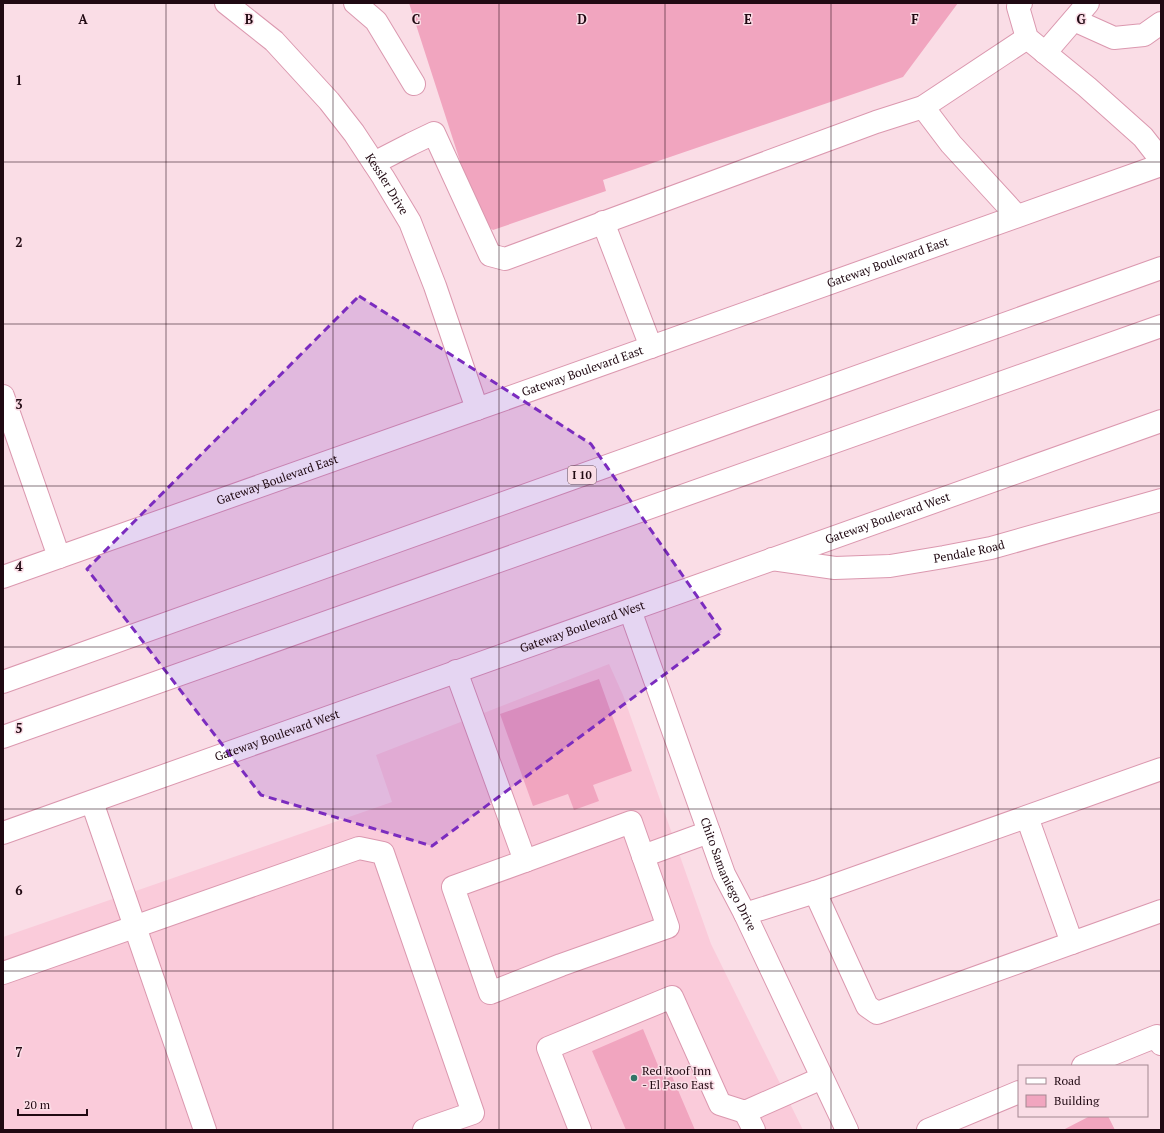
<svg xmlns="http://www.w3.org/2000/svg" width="1164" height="1133" viewBox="0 0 1164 1133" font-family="'PT Serif',serif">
	<rect width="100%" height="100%" fill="#fadde6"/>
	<path fill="#facbda" d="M609 664 623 695 711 944 803 1130H3V937L392 802 376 755Z"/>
	<path fill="#f1a5bf" d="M409 3H958L903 77 603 180 606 191 493 230 479 220Z
		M599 679 632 771 593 785 599 801 574 810 568 794 533 806 500 714Z
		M643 1029 664 1080 672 1076 695 1130H626L592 1051Z
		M1090 1116H1108L1115 1130H1063Z"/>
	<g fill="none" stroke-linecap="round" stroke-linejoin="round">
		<g stroke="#db98af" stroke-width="24">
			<g id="minor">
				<path id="s1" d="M226 3 274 41 329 101 354 133 383 177 410 222 435 286 477 409"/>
				<path d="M355 3 376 21 414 84"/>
				<path d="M1021 3 1018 7 1027 38 1087 87 1143 137 1161 160"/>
				<path d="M1074 20 1114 38 1144 35 1161 23"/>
				<path d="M1045 53 1088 3"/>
				<path d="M923 107 951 144 1017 216"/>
				<path d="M374 163 411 144 434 133 490 255 505 259 876 122 923 107 1027 38"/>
				<path d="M603 222 651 347"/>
				<path d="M3 396 59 557"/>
				<path id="s2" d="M772 559 835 568 890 566 944 557 991 548 1161 500"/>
				<path id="s3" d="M630 610 724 874 745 914 847 1130"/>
				<path d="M456 671 525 861 631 822 643 856 709 832"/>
				<path d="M92 802 205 1130"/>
				<path d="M1027 817 1072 943"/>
				<path d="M525 861 453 887 490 993 561 965 668 927 643 856"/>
				<path d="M815 892 867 1006 877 1013 1161 911"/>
				<path d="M745 914 815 892 1161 769"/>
				<path d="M3 973 359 848 383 853 473 1113 424 1130"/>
				<path d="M1083 1066 1157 1036 1161 1044"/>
				<path d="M745 1112 754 1130"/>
				<path d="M580 1130 548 1048 672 997 720 1104 745 1112 822 1078"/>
				<path d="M928 1130 1019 1092"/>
			</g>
		</g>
		<g stroke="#db98af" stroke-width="24">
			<g id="major">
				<path id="s4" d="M3 577 477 409 1161 165"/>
				<path id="s5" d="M3 833 1161 421"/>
			</g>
		</g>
		<g stroke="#db98af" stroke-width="24">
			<path id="highway" d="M3 682 1161 268
				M3 737 1161 326"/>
		</g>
		<use href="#minor" stroke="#fff" stroke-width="22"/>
		<use href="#major" stroke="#fff" stroke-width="22"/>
		<use href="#highway" stroke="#fff" stroke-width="22"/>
	</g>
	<path fill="#7b2cbf" fill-opacity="0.2" stroke="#7b2cbf" stroke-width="3" stroke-dasharray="8 5" stroke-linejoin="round" d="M359 296 591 444 722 632 432 846 261 795 87 569Z"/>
	<path fill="none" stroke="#200912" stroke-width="1" stroke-opacity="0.55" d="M166 3V1130M333 3V1130M499 3V1130M665 3V1130M831 3V1130M998 3V1130M3 162H1161M3 324H1161M3 486H1161M3 647H1161M3 809H1161M3 971H1161"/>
	<circle fill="#317466" stroke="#fadde6" stroke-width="1.5" cx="634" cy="1078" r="4"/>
	<g text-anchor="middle" stroke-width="3" stroke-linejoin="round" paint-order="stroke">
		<rect fill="#fadde6" stroke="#614952" stroke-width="1" x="568" y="466" width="28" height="18" rx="3"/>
		<g font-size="11" font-weight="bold" fill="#200912">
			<text x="582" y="479">I 10</text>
		</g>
		<g font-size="12" fill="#200912" stroke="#fadde6">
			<text dy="4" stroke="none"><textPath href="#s1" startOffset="244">Kessler Drive</textPath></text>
			<text dy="4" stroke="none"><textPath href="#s4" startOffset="939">Gateway Boulevard East</textPath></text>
			<text dy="4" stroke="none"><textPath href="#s4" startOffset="615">Gateway Boulevard East</textPath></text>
			<text dy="4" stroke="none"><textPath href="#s4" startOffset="291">Gateway Boulevard East</textPath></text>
			<text dy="4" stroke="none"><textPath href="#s5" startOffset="939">Gateway Boulevard West</textPath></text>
			<text dy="4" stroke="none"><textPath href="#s2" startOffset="199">Pendale Road</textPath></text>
			<text dy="4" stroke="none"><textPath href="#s5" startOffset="615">Gateway Boulevard West</textPath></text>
			<text dy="4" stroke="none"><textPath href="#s5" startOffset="291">Gateway Boulevard West</textPath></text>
			<text dy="4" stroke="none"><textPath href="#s3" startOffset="282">Chito Samaniego Drive</textPath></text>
		</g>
		<g font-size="12" fill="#200912" stroke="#fadde6" text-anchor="start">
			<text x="642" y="1075">Red Roof Inn<tspan x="642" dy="14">- El Paso East</tspan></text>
		</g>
	</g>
	<g font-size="13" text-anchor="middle" font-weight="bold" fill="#200912" stroke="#fadde6" stroke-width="3" stroke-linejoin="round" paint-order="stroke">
		<text x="83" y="24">A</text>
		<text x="249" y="24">B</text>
		<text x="416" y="24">C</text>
		<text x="582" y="24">D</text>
		<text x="748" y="24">E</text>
		<text x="915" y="24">F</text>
		<text x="1081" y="24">G</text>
		<text x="19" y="85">1</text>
		<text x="19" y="247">2</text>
		<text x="19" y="409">3</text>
		<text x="19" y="571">4</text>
		<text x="19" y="733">5</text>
		<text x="19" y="895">6</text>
		<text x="19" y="1057">7</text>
	</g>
	<rect width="1164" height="1133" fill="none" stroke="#200912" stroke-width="8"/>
	<rect x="1018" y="1065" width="130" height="52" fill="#fadde6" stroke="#a38891"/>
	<rect x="1026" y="1078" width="20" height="6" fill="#ffffff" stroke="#a38891"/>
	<text x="1054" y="1085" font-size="12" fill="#200912">Road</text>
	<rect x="1026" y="1095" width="20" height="12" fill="#f1a5bf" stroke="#a38891"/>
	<text x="1054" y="1105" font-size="12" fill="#200912">Building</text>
	<path d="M18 1109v6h69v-6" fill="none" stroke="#200912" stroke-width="2"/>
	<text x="24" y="1109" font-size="12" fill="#200912" stroke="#fadde6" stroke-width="3" paint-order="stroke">20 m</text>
</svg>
